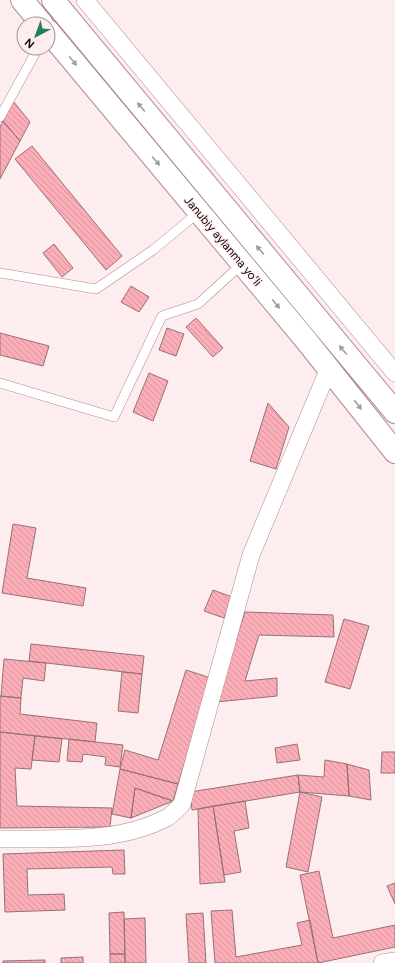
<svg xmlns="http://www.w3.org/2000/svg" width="395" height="963" viewBox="0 0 395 963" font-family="Figtree,sans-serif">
	<defs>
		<pattern id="building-back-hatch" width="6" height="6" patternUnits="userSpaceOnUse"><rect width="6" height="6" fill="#fbaeb7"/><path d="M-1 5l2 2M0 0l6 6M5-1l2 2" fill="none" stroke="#d6949c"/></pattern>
	</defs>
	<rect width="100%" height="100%" fill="#feedef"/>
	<path fill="url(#building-back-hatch)" stroke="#967175" d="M13 101 30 122 20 141 3 121Z
		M3 121 20 141 0 179V127Z
		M32 146 122 256 106 270 15 159Z
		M54 244 73 268 62 277 43 253Z
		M131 286 149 297 139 312 121 302Z
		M196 318 223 348 213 357 186 327Z
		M167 328 184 334 176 356 159 350Z
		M0 333 49 346 43 366 0 355Z
		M149 373 168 381 153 421 133 412Z
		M268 403 289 427 276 469 250 461Z
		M13 524 36 528 27 578 86 588 83 606 2 593Z
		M213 590 232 597 224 618 204 611Z
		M245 612 333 615 334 637 259 635 245 681 277 678V696L216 702Z
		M344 619 369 626 350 689 325 682Z
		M31 644 144 656 142 674 29 661Z
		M4 659 46 663 44 681 23 678 21 698 1 696Z
		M186 670 211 678 178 784 120 769 125 750 158 760Z
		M122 672 142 674 138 713 118 711Z
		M0 696 21 698 20 714 97 723 95 742 0 732Z
		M0 732 35 736 31 769 15 768 17 806 112 808 110 827 0 828Z
		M35 736 62 739 59 762 32 760Z
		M69 739 123 745 120 767 105 765 106 757 83 754 82 762 67 761Z
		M297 744 300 760 277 763 275 748Z
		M382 752H395V773H381Z
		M325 760 347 764 349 796 300 792 298 775 324 777Z
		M347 764 369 770 371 800 349 796Z
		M120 769 178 784 173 801 135 788 131 818 112 814Z
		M298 775 300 792 192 810 190 792Z
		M135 788 173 801 131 818Z
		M300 792 322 797 308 872 286 867Z
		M245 801 249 828 234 831 241 872 224 875 213 806Z
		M213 806 225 882 200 884 198 809Z
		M124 850 125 874H113L112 867 27 869 28 895 64 894 65 910 5 912 3 854Z
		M319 871 333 938 395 925V947L318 963 300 875Z
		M395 883V904L387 886Z
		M232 910 236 957 302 945 297 923 310 920 318 963H215L211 911Z
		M124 912 125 954H110L109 913Z
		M203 913 206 963H189L186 914Z
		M145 918 146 963H125L124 919Z
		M110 954H125V963H110Z
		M83 957V963H61V958Z
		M45 960V963H3V961Z"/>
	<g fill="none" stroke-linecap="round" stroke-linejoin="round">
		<g stroke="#b18b8f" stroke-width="10">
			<path id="lane" d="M0 117 38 48
				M0 273 96 289 153 250 199 212
				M0 383 114 417 162 316 198 304 242 264"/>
		</g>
		<g stroke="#b18b8f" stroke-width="18">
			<path id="street" d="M85 0 395 373
				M0 839C54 838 117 844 166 818 172 815 177 809 182 804L251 555 329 368
				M382 963 395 961"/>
		</g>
		<g stroke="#b18b8f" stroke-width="24">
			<path id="highway" d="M22 0 42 24
				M53 0 395 412
				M48 31 305 339 395 452"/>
		</g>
		<use href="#lane" stroke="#fff" stroke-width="9"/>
		<use href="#street" stroke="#fff" stroke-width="17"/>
		<use href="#highway" stroke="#fff" stroke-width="22"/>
	</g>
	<defs><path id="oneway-solid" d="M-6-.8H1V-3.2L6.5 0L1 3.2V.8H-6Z"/></defs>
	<g fill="#a19c9d">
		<use href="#oneway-solid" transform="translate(73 61) rotate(50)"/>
		<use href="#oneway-solid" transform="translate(141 107) rotate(-130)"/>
		<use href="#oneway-solid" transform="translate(156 161) rotate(50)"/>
		<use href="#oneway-solid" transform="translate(260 250) rotate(-130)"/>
		<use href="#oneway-solid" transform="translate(276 304) rotate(50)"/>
		<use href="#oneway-solid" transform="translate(343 350) rotate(-130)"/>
		<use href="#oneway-solid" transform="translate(358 405) rotate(52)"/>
	</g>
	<g text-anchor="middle" stroke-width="3" stroke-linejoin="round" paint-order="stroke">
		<g font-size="12" fill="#15080a" stroke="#feedef">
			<text transform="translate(223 241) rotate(50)" y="4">Janubiy aylanma yoʻli</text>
		</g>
	</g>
	<g transform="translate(36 36) rotate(221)"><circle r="19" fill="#feedef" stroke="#a19193"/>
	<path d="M0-3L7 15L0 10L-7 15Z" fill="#1f825a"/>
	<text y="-6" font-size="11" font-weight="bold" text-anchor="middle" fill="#15080a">N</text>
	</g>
</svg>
